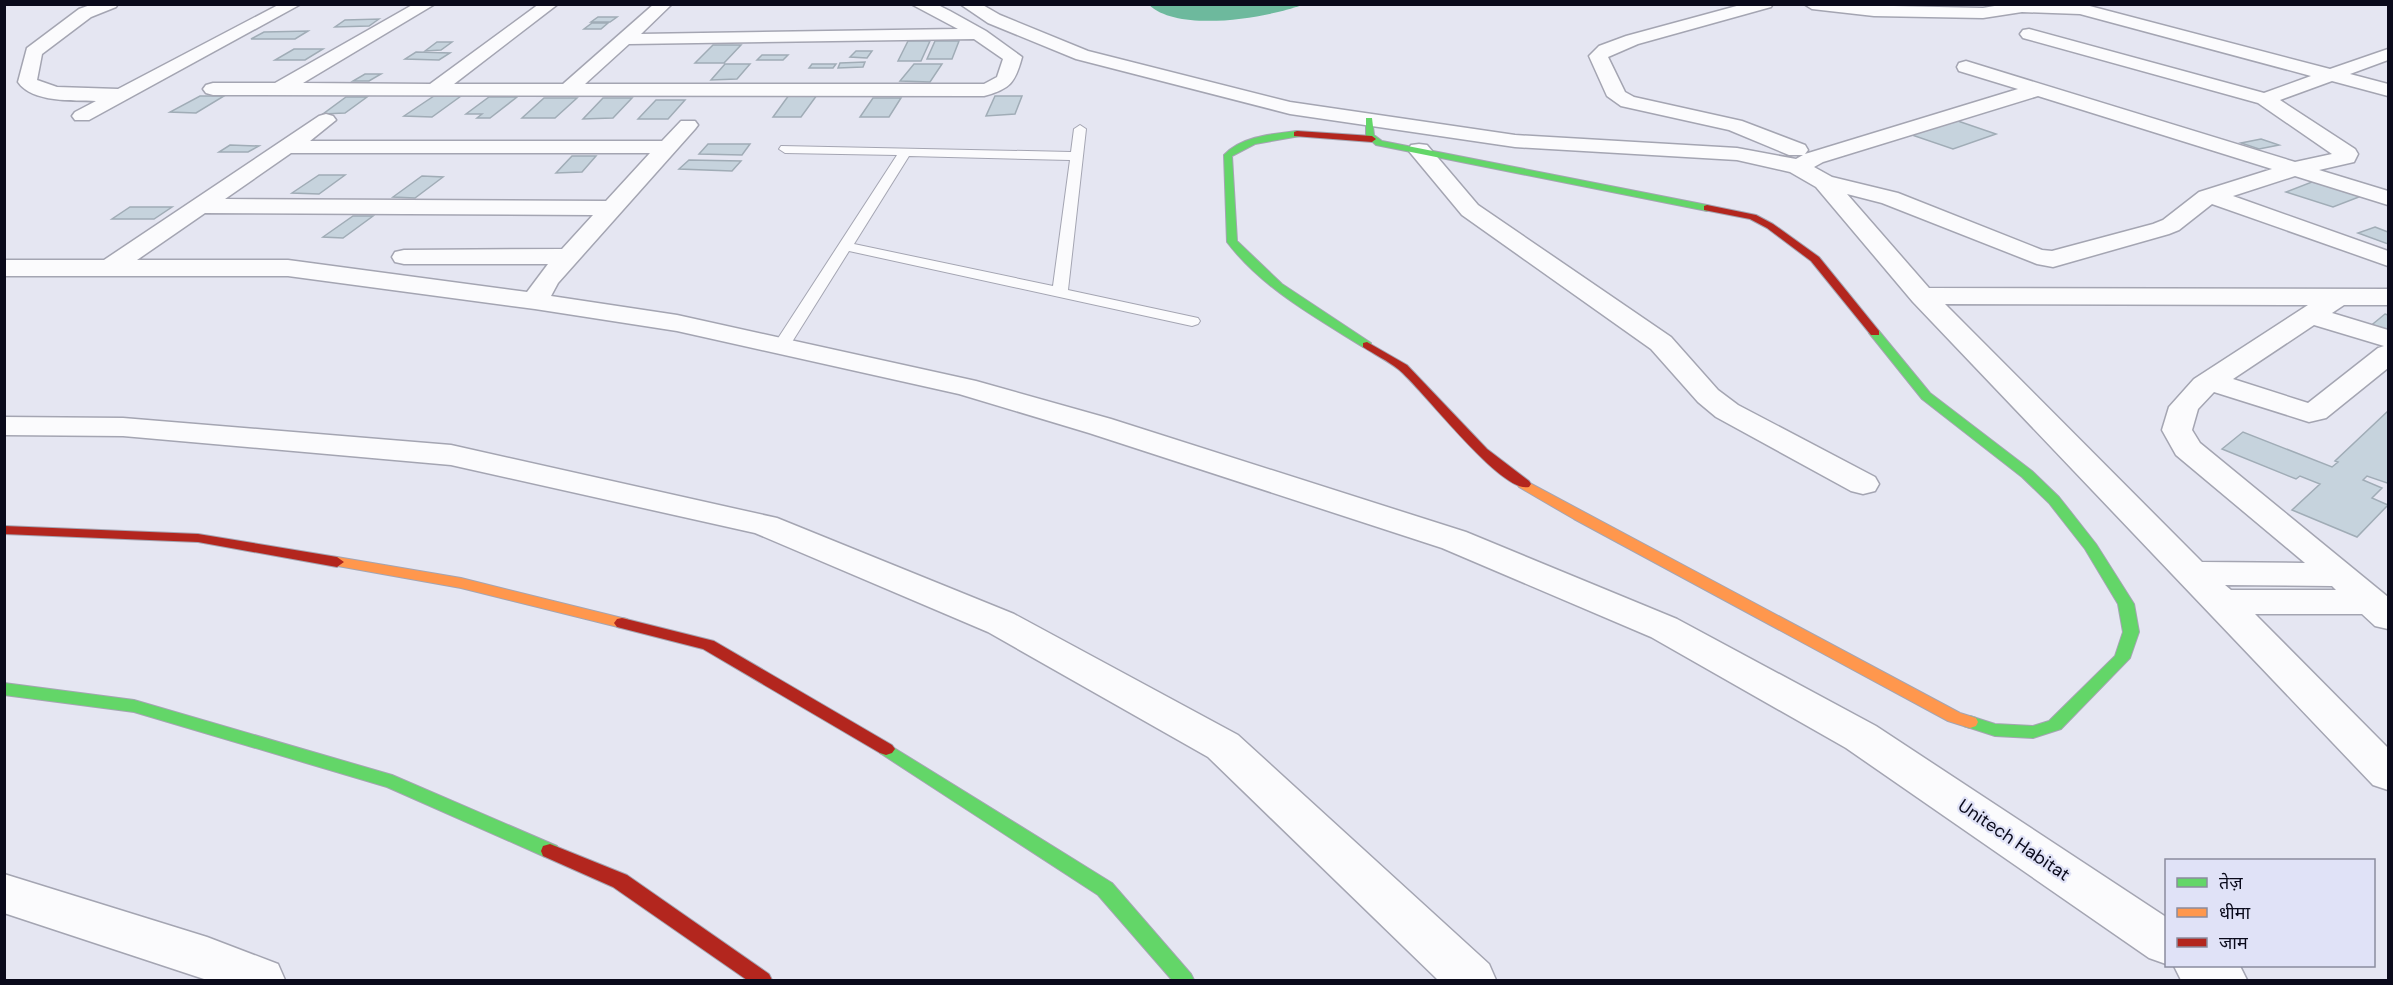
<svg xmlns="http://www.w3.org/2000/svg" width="2393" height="985" viewBox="0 0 2393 985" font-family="'DM Sans','Noto Sans Devanagari',sans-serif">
	<rect width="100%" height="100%" fill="#e5e6f2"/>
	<path fill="#6db99d" d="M1149 5H1302C1266 18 1179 33 1149 5Z"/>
	<path fill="#c6d3dd" stroke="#a0acb6" stroke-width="1.5" d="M598 17H617L610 22H591Z
		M379 19 369 26 335 27 345 20Z
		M592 23H608L601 29H584Z
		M308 31 295 39H251L264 32Z
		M908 41H930L921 61H898Z
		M935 41H959L952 59H927Z
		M437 42H452L441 50 425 51Z
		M713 45H741L724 63H695Z
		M294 49H323L305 60H275Z
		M856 51H872L867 58 850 57Z
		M416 52 450 53 439 60 405 59Z
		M762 55H788L783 60H757Z
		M865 62 863 67 838 68 840 63Z
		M725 64H750L737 79 711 80Z
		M812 64H836L833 68H809Z
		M914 64H942L930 82 900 81Z
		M365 74H381L369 81H353Z
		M789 95H817L801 117H773Z
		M200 96H224L196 113 170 112Z
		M434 96H461L432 117 404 116Z
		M995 96H1022L1015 114 986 116Z
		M346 97H367L345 113 323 114Z
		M489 97H517L490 118H477L482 114H466Z
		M544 98H577L555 118H522Z
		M603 98H632L613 118 583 119Z
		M873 98H901L889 117H860Z
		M656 100H685L668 119H638Z
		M1952 119 1996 134 1953 149 1909 134Z
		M2261 139 2279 145 2259 149 2241 143Z
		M708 144H750L742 155 699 154Z
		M230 145 259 146 248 152H219Z
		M572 156H596L582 172 556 173Z
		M689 160 741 161 732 171 679 169Z
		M319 175H345L319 194 292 193Z
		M422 176 443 177 415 198 393 197Z
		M2317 180 2364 195 2333 207 2286 192Z
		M130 207H172L154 219H112Z
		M353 216H373L343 238 323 237Z
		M2375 227 2388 232V244L2358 233Z
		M2385 314 2388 315V335L2368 328Z
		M2388 411V482L2387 483 2367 476 2363 480 2382 488 2372 498 2388 505 2357 537 2292 510 2320 484 2300 476 2296 479 2222 449 2243 432 2332 467 2338 462 2335 461Z"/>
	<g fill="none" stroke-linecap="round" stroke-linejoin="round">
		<g stroke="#a4a5b2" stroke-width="2">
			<path id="lane" d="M1080 125 1086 129 1068 290 1198 318 1200 321 1198 324 1192 326 849 251 787 350H775L773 346 897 155 785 153 779 149 781 146 1071 152 1074 129ZM909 156 1070 160 1053 286 854 244Z"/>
		</g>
		<g stroke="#a4a5b2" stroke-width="3">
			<path id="street" d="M93 4H118L116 7 91 17 42 54 37 80 57 87 118 89 280 4H301L89 120H75L72 116 75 112 96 101C74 100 32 103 18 82L27 48 79 9Z
				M414 4H435L303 83 430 84 539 4H558L454 84H563L654 4H672L641 34 958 29 911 4H936L950 11 986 31 1022 57C1015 83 1010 89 984 96L213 95 206 93 203 89 206 85 213 83H275ZM974 39 1003 59 997 77 984 84H585L629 44Z
				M960 4H981L1000 15 1088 51 1290 102 1515 135 1737 148 1796 159 1803 155H1789L1729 130 1621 106 1607 96 1589 56 1599 46 1626 36 1744 4H1773L1771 7 1638 44 1608 57 1625 92 1634 97 1742 121 1805 145 1808 150 1805 154 2018 89 1959 71 1957 67 1959 63 1966 61 2295 162 2332 154 2258 103 2023 38 2020 34 2023 30 2029 29 2264 93 2311 76 2080 14 2022 12 1983 18 1874 16 1812 9 1804 4 1983 8 2006 4H2082L2330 69 2388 49V60L2350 74 2388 84V96L2332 81 2280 100 2355 149 2358 154 2354 162 2319 170 2388 191V205L2295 176 2233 196 2388 251V266L2212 204 2179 230 2169 234 2053 267 2037 264 1882 203 1847 194 1929 288 2388 289V305H2344L2332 313 2388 330V368L2326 418 2309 422 2214 392 2198 409 2192 430 2200 443 2388 597V629L2375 626 2362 614H2255L2388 748V790L2373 785 1913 302 1816 187 1790 172 1737 160 1515 147 1290 114 1076 59 988 23ZM2038 96 2272 169 2199 192 2163 220 2153 224 2052 251 2042 250 1898 193 1832 177 1814 167 1823 162ZM1945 304 2308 305 2194 379 2169 407 2162 430 2176 455 2305 563 2202 562ZM2314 325 2384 346 2378 348 2308 403 2233 379ZM2225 585 2332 586 2336 590H2231Z
				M326 114 333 116 336 120 310 141H662L681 121H695L698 125 695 129 558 283 551 296 677 315 976 381 1111 419 1466 532 1677 619 1876 726 2166 917V964L2149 958 1846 748 1651 637 1442 548 1089 433 959 394 677 331 535 309 288 276H4V260H104L319 116ZM291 153H650L606 201 225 199ZM205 213 593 215 562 249 404 250 395 252 392 257 395 262 404 264H548L527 292 288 260H137Z
				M1419 144 1427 145 1478 205 1671 337 1718 390 1738 405 1875 477 1879 484 1875 491 1863 494 1851 491 1716 417 1698 402 1651 349 1462 215 1408 150 1411 145Z
				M4 417 123 418 451 445 777 518 1014 614 1238 735 1489 964 1496 980H1438L1208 757 988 632 755 533 451 465 123 436 4 435Z
				M4 874 207 937 278 964 285 980H207L4 913Z
				M2174 966H2240L2247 980H2181Z"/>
		</g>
		<g stroke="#a4a5b2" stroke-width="2">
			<path id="fast" d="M1366 118H1372L1374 135 1382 141 1707 205 1712 208 1707 211 1376 145 1366 136Z
				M1297 131 1300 132V136L1255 144 1232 156 1237 241 1282 284 1371 343V347H1363C1315 317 1262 288 1227 242L1224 155C1242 136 1272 134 1297 131Z
				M1875 330 1879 331 1930 393 2032 471 2059 497 2096 544 2134 604 2139 632 2130 658 2061 729 2033 738 1995 736 1964 726 1962 722 1964 718 1970 716 1995 724 2033 726 2049 721 2115 656 2123 632 2118 604 2085 549 2049 503 2022 477 1922 399 1869 333Z
				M4 683 134 700 392 775 557 846 559 851 557 856 550 858 543 856 387 787 134 712 4 695Z
				M886 743 1112 883 1191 974 1194 980H1172L1098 895 880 753 877 749 880 745Z"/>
		</g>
		<g stroke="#a4a5b2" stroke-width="2">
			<path id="slow" d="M1524 480 1960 713 1976 718 1978 722 1976 726 1970 728 1948 721 1574 519 1519 487 1517 484 1519 481Z
				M337 557 461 578 622 618 627 619 630 623 627 627 622 628 461 588 332 565 330 562 332 559Z"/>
		</g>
		<g stroke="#a4a5b2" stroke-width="2">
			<path id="jam" d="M1297 131 1372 136 1376 139 1372 142 1294 136V132Z
				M1707 205 1756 215 1773 224 1819 257 1879 331V335H1871L1811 261 1767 228 1750 219 1704 210V206Z
				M1367 342 1407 365 1487 449 1529 481 1531 484 1529 487C1501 494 1422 388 1398 369 1388 361 1374 354 1363 347V343Z
				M4 526 198 534 337 557 344 562 337 567 198 542 4 534Z
				M622 618 714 641 892 745 895 749 892 753 886 755 880 753 703 649 617 627 614 623 617 619Z
				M550 844 627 875 769 974 772 980H747L613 887 543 856 541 851 543 846Z"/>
		</g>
		<use href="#lane" fill="#fbfbfd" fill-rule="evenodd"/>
		<use href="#street" fill="#fbfbfd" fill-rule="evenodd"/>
		<use href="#fast" fill="#63d668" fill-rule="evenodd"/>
		<use href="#slow" fill="#ff974d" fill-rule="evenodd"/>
		<use href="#jam" fill="#b3261e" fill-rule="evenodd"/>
	</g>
	<g text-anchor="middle" stroke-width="4.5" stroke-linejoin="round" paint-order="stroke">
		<g font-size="18" fill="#0a0a1b" stroke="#e0e2f7">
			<text transform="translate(2014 840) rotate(34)" y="6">Unitech Habitat</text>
		</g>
	</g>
	<rect width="2393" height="985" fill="none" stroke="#0a0a1b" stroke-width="12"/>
	<rect x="2165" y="859" width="210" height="108" fill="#e0e2f7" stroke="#8a8c9f" stroke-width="1.5"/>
	<rect x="2177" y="878" width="30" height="9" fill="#63d668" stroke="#8a8c9f" stroke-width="1.5"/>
	<text x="2219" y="889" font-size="18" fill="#0a0a1b">तेज़</text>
	<rect x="2177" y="908" width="30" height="9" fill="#ff974d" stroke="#8a8c9f" stroke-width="1.5"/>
	<text x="2219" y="919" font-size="18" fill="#0a0a1b">धीमा</text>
	<rect x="2177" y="938" width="30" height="9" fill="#b3261e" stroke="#8a8c9f" stroke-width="1.5"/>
	<text x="2219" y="949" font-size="18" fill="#0a0a1b">जाम</text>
</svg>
